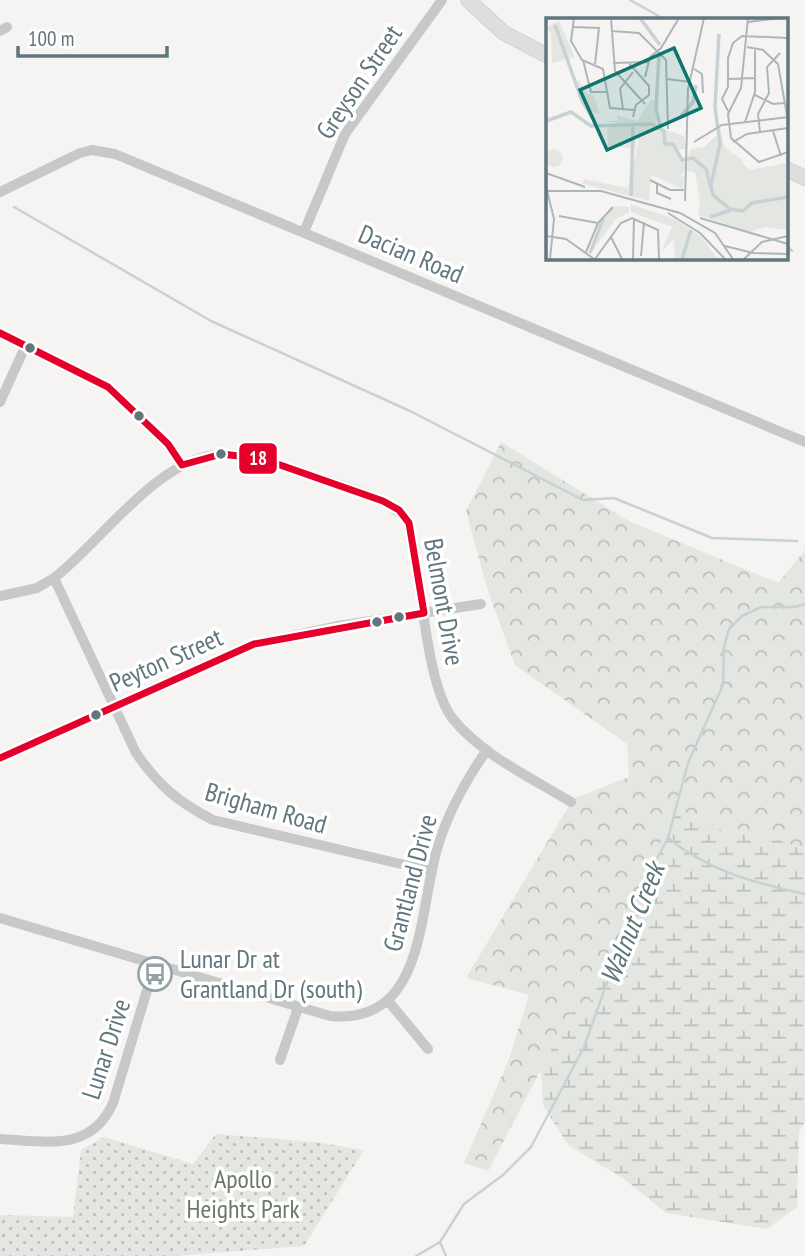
<svg xmlns="http://www.w3.org/2000/svg" width="805" height="1256" viewBox="0 0 805 1256" font-family="'PT Sans Narrow',sans-serif">
	<defs>
		<pattern id="forest-crowns" width="20" height="18" patternUnits="userSpaceOnUse" patternTransform="scale(1.75)"><rect width="20" height="18" fill="#e4e6e1"/><path d="M2 6a3 3 0 1 1 6 0M12 15a3 3 0 1 1 6 0" fill="none" stroke="#bcbfbc"/></pattern>
		<pattern id="wetland-marsh" width="20" height="14" patternUnits="userSpaceOnUse" patternTransform="scale(1.75)"><rect width="20" height="14" fill="#e4e6e1"/><path d="M1 5h8M5 5V1M11 12h8M15 12V8" fill="none" stroke="#bcbfbc"/></pattern>
		<pattern id="park-dots" width="8" height="8" patternUnits="userSpaceOnUse" patternTransform="scale(1.75)"><rect width="8" height="8" fill="#e4e6e1"/><path d="M2 2h.1M6 6h.1" fill="none" stroke="#bcbfbc" stroke-width="1.8" stroke-linecap="round"/></pattern>
	</defs>
	<rect width="100%" height="100%" fill="#f5f4f3"/>
	<path fill="url(#forest-crowns)" d="M501 442 629 521 778 583 805 550V850L762 834 729 833 678 809 661 840 659 860 633 912 626 934 598 976 590 1000 593 1011 573 1008 488 1171 464 1163 509 1059 529 995 466 978 573 799 629 777 627 744 515 665 488 591 466 511Z"/>
	<path fill="url(#wetland-marsh)" d="M678 809 728 833 762 834 805 850V1123L799 1131 797 1207 767 1229 666 1213 624 1179 568 1145 543 1105 541 1069 574 1007 593 1011 590 1000 598 976 626 934 633 912 659 860 661 840Z"/>
	<path fill="url(#park-dots)" d="M216 1134 315 1142 364 1150 304 1246 172 1256H0V1215L73 1217 81 1150 104 1137 193 1164Z"/>
	<g fill="none" stroke-linecap="round" stroke-linejoin="round">
		<path stroke="#c8d2d4" stroke-width="2.5" d="M630 0 664 19
			M14 207 211 321 410 411 583 500 614 498 712 538 797 541
			M786 244 792 251
			M668 838C708 871 755 883 805 894
			M440 1242 464 1204 503 1175 531 1147 584 1047 640 890 668 838 688 763 723 685 724 647 729 629 742 616 761 607H795L805 604
			M440 1242 446 1256
			M416 1256 440 1242"/>
		<g stroke="#d1d2d3" stroke-width="16">
			<path id="secondary" d="M468 0 504 33 548 56
				M786 169 805 178"/>
		</g>
		<path stroke="#c7c9c9" stroke-width="10" d="M0 31 7 27
			M0 192 80 153 92 150 115 154 805 442
			M304 232 345 134 442 0
			M0 333 108 387 168 444 182 465
			M0 402 25 347
			M54 578 136 753C159 786 178 802 213 820L431 871
			M0 596 37 588 54 578C103 540 158 457 222 454 255 452 290 468 320 478 351 489 387 496 409 523 421 571 425 685 453 719 482 755 532 778 571 802
			M0 758 254 644 338 626 481 604
			M0 918 330 1016C425 1025 418 915 437 849 448 812 465 781 487 750
			M389 1002 428 1049
			M280 1060 298 1008
			M0 1139C45 1141 91 1153 113 1103L155 964"/>
		<use href="#secondary" stroke="#dddede" stroke-width="14"/>
		<g stroke="#fff" stroke-width="12">
			<path id="bus-1" d="M0 333 108 387 168 444 182 465 222 454 263 459 383 501 399 510 409 523 424 613 254 644 0 758"/>
		</g>
		<use href="#bus-1" stroke="#e4002b" stroke-width="7"/>
	</g>
	<defs>
		<g id="bus-ring" transform="scale(1.75)"><circle r="9.5" fill="#fff" stroke="#95a2a6" stroke-width="1.5"/><path d="M-5-6H5V4H4V6H2V4H-2V6H-4V4H-5ZM-3.5-4V0h7V-4ZM-3.5 1.2v1.5H-2V1.2ZM2 1.2v1.5H3.5V1.2Z" fill="#95a2a6"/></g>
	</defs>
	<g fill-rule="evenodd">
		<use href="#bus-ring" x="155" y="974"/>
	</g>
	<g fill="#61767d" stroke="#fff" stroke-width="2.5">
		<circle cx="30" cy="348" r="6"/>
		<circle cx="139" cy="416" r="6"/>
		<circle cx="221" cy="454" r="6"/>
		<circle cx="399" cy="617" r="6"/>
		<circle cx="377" cy="622" r="6"/>
		<circle cx="96" cy="715" r="6"/>
	</g>
	<g text-anchor="middle" stroke-width="7" stroke-linejoin="round" paint-order="stroke">
		<g font-size="26" fill="#61767d" stroke="#fff">
			<text transform="translate(359 82) rotate(-56)" y="9">Greyson Street</text>
			<text transform="translate(411 254) rotate(23)" y="9">Dacian Road</text>
			<text transform="translate(444 602) rotate(80)" y="9">Belmont Drive</text>
			<text transform="translate(166 660) rotate(-24)" y="9">Peyton Street</text>
			<text transform="translate(266 808) rotate(16)" y="9">Brigham Road</text>
			<text transform="translate(410 883) rotate(-75)" y="9">Grantland Drive</text>
			<text transform="translate(106 1049) rotate(-72)" y="9">Lunar Drive</text>
		</g>
		<g font-size="26" fill="#61767d" stroke="#fff" text-anchor="start">
			<text x="180" y="968">Lunar Dr at<tspan x="180" dy="30">Grantland Dr (south)</tspan></text>
		</g>
		<g font-size="26" fill="#6c7a64" stroke="#fff">
			<text x="243" y="1188">Apollo<tspan x="243" dy="30">Heights Park</tspan></text>
		</g>
		<g font-size="28" font-style="italic" fill="#5c7679" stroke="#fff">
			<text transform="translate(632 923) rotate(-68)" y="10">Walnut Creek</text>
		</g>
	</g>
	<g transform="translate(546 18)">
		<rect width="242" height="242" fill="#f5f4f3"/>
		<path d="M-1 140a9 9 0 1 1 18 0a9 9 0 1 1-18 0Z" fill="#e4e6e1"/>
		<path d="M13 3 29 39 6 45 5 16 0 9ZM105 82H112L110 108 138 118 140 131H128L125 125 120 127H125L134 141 123 139 132 159 138 158 137 171 105 157 103 183 37 166 38 161 82 170 92 125 90 108 57 103H71V97L91 103ZM174 109 178 128 204 152 241 145V212L219 209 204 214 152 197 154 183 149 154 141 153 142 139 145 131 158 129 174 114ZM84 186 129 201 155 219 172 241H129L128 221 115 234 126 209 85 194Z" fill="#e4e6e1"/>
		<path d="M66 106 90 108V131L62 128 61 111ZM183 133 197 142 194 149 174 145 172 141ZM117 149a11 11 0 1 1 22 0a11 11 0 1 1-22 0Z" fill="#e4e6e1"/>
		<path d="M33 61 40 76H47L54 96 45 94 31 68ZM68 188 83 189V194L70 201 44 236 53 205Z" fill="#e4e6e1"/>
		<path fill="none" stroke="#c8d2d4" stroke-width="3.5" d="M94 0 114 27M9 7 36 83 49 104M113 38 110 90 114 108M135 98 147 84 150 67M0 103 25 94 45 108 106 106 118 113 119 126H127L136 142 147 140 160 151 167 177 184 191 197 193 206 185 242 179M165 167 174 126 169 89 173 16M85 178 87 109M164 199 185 192M44 235 57 201M136 241 145 212"/>
		<path fill="none" stroke="#adb7b9" stroke-width="2" d="M28 0 25 23 36 42 57 51 64 90 88 92M65 0 69 53 99 86M202 0 195 70 182 96 185 120 213 144 242 134M202 4 233 0M27 9 53 10 49 46M65 13 93 15 120 42 122 111M201 29 217 32 232 46 242 103M37 42 45 74H61M82 44 103 68V77L90 87 87 99M67 45 103 44M148 51 156 56 157 75M99 59 104 39 115 30 133 0M121 61 144 64M182 61 209 60M209 77 227 86 238 85M77 91 74 71 87 54M182 93 176 81 182 69V40L187 25 196 18 242 20M199 104 209 74V32M227 113 235 138M214 114 212 96 223 75 221 49 234 35M148 124 176 107 242 99M187 124 201 116 242 110M0 155 39 169M104 162 124 172H138M111 165V175L125 181M0 168 8 201 4 241M0 173H55L134 195 169 215 187 241M139 183 142 71 158 0M122 195 154 215 179 241M13 198 52 205M154 200 242 226M0 218 20 221 48 241M65 219 76 241M179 228 207 235 242 236M40 234 52 205 67 189M95 238 98 204M49 241 75 205 86 200 112 212 113 241M87 241 88 200M198 241 216 224 242 218"/>
		<path fill="#0f766e" fill-opacity="0.15" stroke="#0f766e" stroke-width="3.5" d="M128 30 155 90 61 132 34 72Z"/>
		<rect width="242" height="242" fill="none" stroke="#61767d" stroke-width="3.5"/>
	</g>
	<rect stroke="#fff" stroke-width="2.5" x="238" y="442" width="40" height="33" rx="7" fill="#e4002b"/>
	<g font-size="19" text-anchor="middle" font-weight="bold" fill="#fff">
		<text x="258" y="465">18</text>
	</g>
	<path d="M18 46v10h149v-10" fill="none" stroke="#61767d" stroke-width="3.5"/>
	<text x="28" y="46" font-size="21" fill="#61767d" stroke="#ffffff" stroke-width="5" paint-order="stroke">100 m</text>
</svg>
